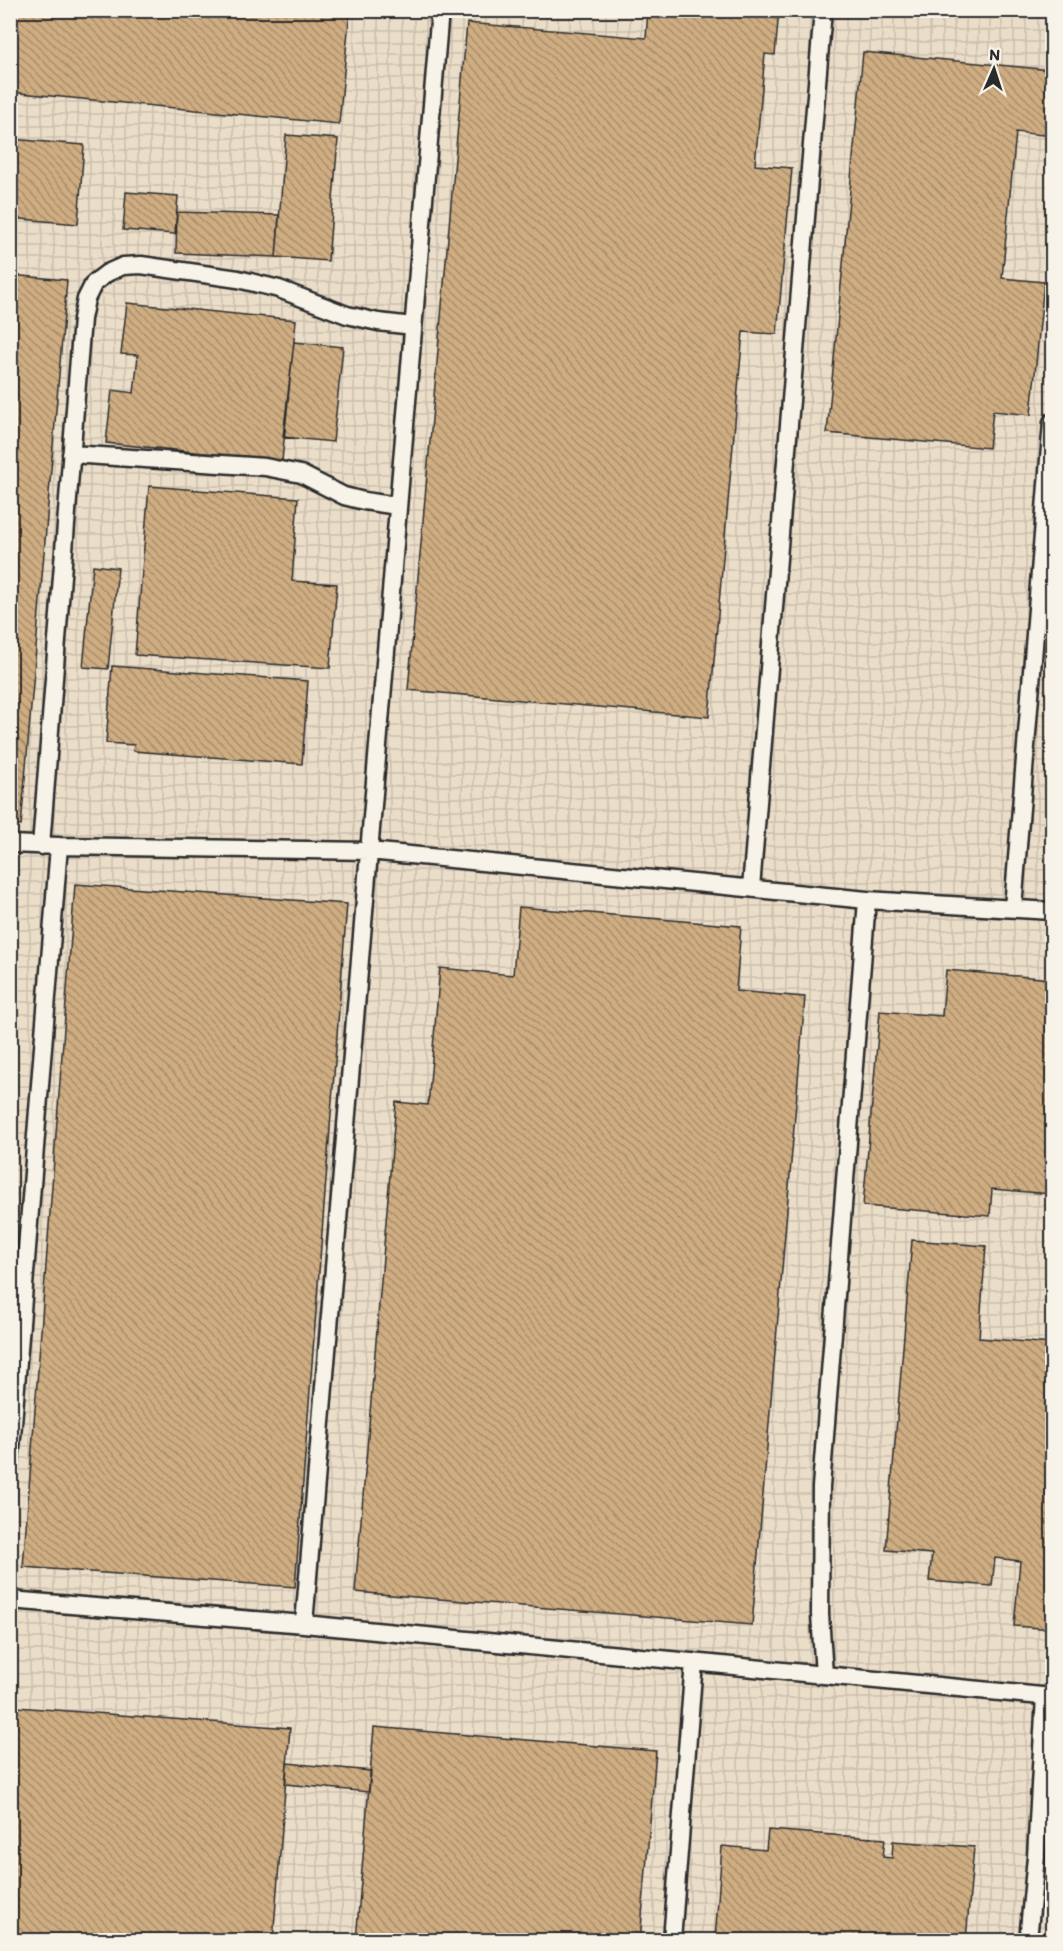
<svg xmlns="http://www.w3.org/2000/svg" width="1063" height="1951" viewBox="0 0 1063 1951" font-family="Itim,sans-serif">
	<defs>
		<pattern id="industrial-grid" width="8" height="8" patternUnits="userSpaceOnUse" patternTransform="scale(1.5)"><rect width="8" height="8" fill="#ebdec9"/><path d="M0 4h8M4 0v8" fill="none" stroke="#cabfad"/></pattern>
		<pattern id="building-back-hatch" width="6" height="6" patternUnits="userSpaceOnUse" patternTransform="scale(1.5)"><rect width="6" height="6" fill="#cfad82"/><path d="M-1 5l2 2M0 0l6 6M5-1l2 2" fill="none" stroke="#a88d6b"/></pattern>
	</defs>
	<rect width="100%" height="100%" fill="#f7f3e8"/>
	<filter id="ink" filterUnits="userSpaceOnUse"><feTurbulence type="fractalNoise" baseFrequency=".0167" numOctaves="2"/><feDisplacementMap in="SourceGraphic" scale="12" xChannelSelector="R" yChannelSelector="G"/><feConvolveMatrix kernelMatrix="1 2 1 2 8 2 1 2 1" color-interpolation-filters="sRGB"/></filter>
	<g filter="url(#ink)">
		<path fill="url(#industrial-grid)" d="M11 11H1052V1940H11Z"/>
		<path fill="url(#building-back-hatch)" stroke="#2b2b2b" stroke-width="1.5" d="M18 10H350L339 124 10 92Z
			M648 10H779L775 55 765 54 755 165 792 168 777 334 743 332 709 717 408 690 467 23 646 38Z
			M863 52 1052 70V136L1016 132 1002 278 1044 282 1031 415 993 411 989 448 827 433Z
			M286 135 338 139 328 261 276 257Z
			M10 139 84 145 78 224 10 218Z
			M126 192 178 196 175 234 123 230Z
			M177 212 279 215 276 257 176 253Z
			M10 275 67 280 21 826 10 825Z
			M127 303 296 320 282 461 106 443 112 390 134 393 138 355 121 354Z
			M294 342 343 347 333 442 283 437Z
			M149 486 298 498 292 581 337 584 330 668 135 655Z
			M93 565 118 568 108 669 83 667Z
			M112 666 308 681 302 764 133 751 134 745 106 743Z
			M1052 700V745H1049Z
			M75 884 347 904 295 1587 23 1567Z
			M519 907 741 926 736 991 805 997 752 1625 355 1592 396 1102 428 1105 440 968 513 975Z
			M946 970 1052 979V1194L992 1189 990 1216 863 1206 880 1011 942 1016Z
			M912 1240 986 1246 979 1338 1052 1344V1629L1014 1626 1020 1561 995 1558 992 1586 929 1581 932 1554 886 1550Z
			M17 1707 290 1728 273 1940H10V1793Z
			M374 1727 656 1751 640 1940H356Z
			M287 1763 371 1771 369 1792 285 1784Z
			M768 1830 885 1839 883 1857 892 1858 893 1841 974 1847 966 1940H715L722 1846 766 1850Z
			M301 1936 349 1940H301Z"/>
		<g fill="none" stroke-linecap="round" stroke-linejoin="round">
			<g stroke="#2b2b2b" stroke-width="21">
				<path id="service" d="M71 454 265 467 301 474 344 496 364 501 398 506
					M10 844 59 846 369 851 867 900 1052 911
					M41 846 82 319 86 299 94 283 107 273 123 266 141 265 238 279 279 289 347 315 378 322 413 326
					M751 888 823 10
					M867 900 821 1487 820 1614 824 1675 1052 1697
					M1013 908 1052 422
					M10 1462 59 846
					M10 1600 304 1624 824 1675
					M304 1624 440 10
					M672 1940 694 1662
					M1028 1940 1036 1857 1045 1696"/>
			</g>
			<use href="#service" stroke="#f7f3e8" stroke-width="16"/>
		</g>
	</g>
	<rect width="1063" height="1951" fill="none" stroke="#f7f3e8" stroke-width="36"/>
	<rect x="18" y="18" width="1027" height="1915" fill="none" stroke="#2b2b2b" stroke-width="2" filter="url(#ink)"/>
	<g transform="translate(994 69) rotate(3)" stroke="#f7f3e8" stroke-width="4.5" paint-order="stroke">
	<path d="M0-4.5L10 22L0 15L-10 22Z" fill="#2b2b2b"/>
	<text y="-9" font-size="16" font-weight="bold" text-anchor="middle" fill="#2b2b2b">N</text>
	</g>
</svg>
